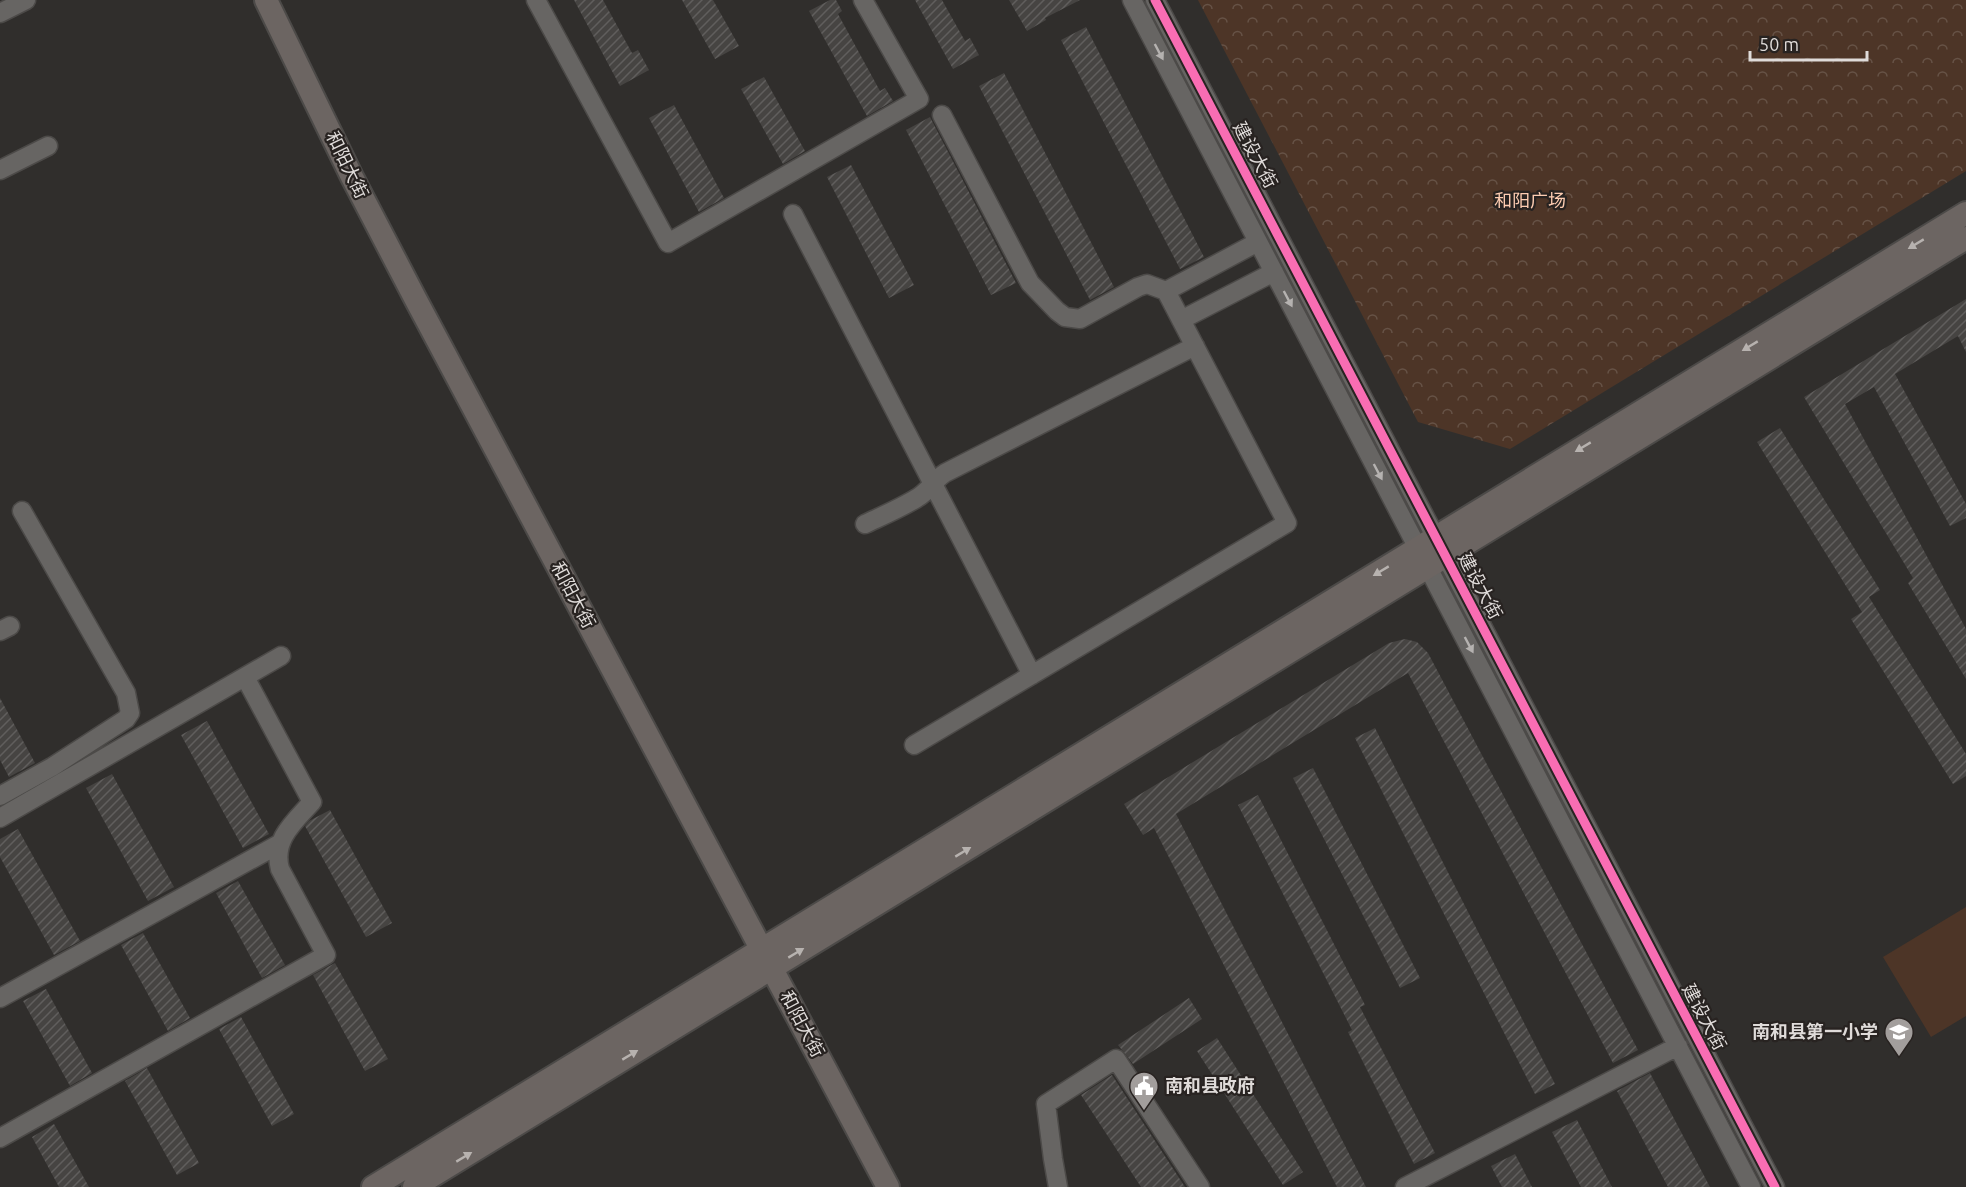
<svg xmlns="http://www.w3.org/2000/svg" width="1966" height="1187" viewBox="0 0 1966 1187" font-family="Ubuntu,'Noto Sans SC',sans-serif">
	<defs>
		<pattern id="park-crowns" width="20" height="18" patternUnits="userSpaceOnUse" patternTransform="scale(1.5)"><rect width="20" height="18" fill="#4d3527"/><path d="M2 6a3 3 0 1 1 6 0M12 15a3 3 0 1 1 6 0" fill="none" stroke="#665246"/></pattern>
		<pattern id="building-hatch" width="6" height="6" patternUnits="userSpaceOnUse" patternTransform="scale(1.5)"><rect width="6" height="6" fill="#464442"/><path d="M-1 1l2-2M0 6l6-6M5 7l2-2" fill="none" stroke="#605e5d"/></pattern>
	</defs>
	<rect width="100%" height="100%" fill="#302e2c"/>
	<path fill="url(#park-crowns)" d="M1198 0H1966V171L1510 449 1418 422Z"/>
	<path fill="#4d3527" d="M1966 907V1016L1931 1037 1883 957Z"/>
	<path fill="url(#building-hatch)" d="M574 0H603L632 53 638 50 649 70 620 86Z
		M682 0H713L739 46 715 59Z
		M830 0H836L842 11 838 14 880 91 885 88 893 101 867 116 809 11Z
		M915 0H942L965 41 970 38 979 55 953 69Z
		M1009 0H1080L1045 18 1046 20 1027 31Z
		M1086 27 1204 257 1180 269 1061 40Z
		M1004 73 1114 287 1090 300 979 86Z
		M764 77 805 151 783 164 741 89Z
		M674 105 724 198 699 212 649 118Z
		M930 117 1016 283 991 295 906 130Z
		M851 165 914 285 889 298 827 177Z
		M1966 299V352L1958 336 1895 374 1966 504V518L1950 526 1874 387 1845 404 1966 629V679L1908 583 1913 578 1804 397Z
		M1780 428 1880 590 1869 597 1966 754V776L1953 784 1851 619 1862 612 1757 442Z
		M1405 639 1417 642 1428 653 1638 1050 1613 1063 1408 673 1176 814 1366 1187H1337L1154 828 1143 835 1124 804 1389 643Z
		M0 698 35 763 9 777 0 760Z
		M207 721 269 834 243 848 181 735Z
		M1375 728 1555 1084 1535 1094 1355 738Z
		M1313 768 1420 978 1400 988 1293 778Z
		M112 774 174 887 148 901 86 788Z
		M1258 795 1365 1005 1360 1007 1435 1153 1414 1164 1348 1032 1352 1030 1238 805Z
		M330 810 392 923 366 937 305 826 309 821Z
		M18 829 80 941 54 955 0 857V839Z
		M238 881 285 965 262 978 216 893Z
		M143 933 190 1018 168 1031 121 945Z
		M335 963 388 1059 365 1071 313 975Z
		M46 989 92 1073 70 1086 23 1001Z
		M1189 998 1202 1019 1133 1064 1118 1045Z
		M241 1017 294 1114 272 1126 219 1029Z
		M1217 1038 1303 1172 1283 1185 1197 1051Z
		M147 1068 199 1163 177 1175 125 1081Z
		M1650 1073 1710 1187H1668L1617 1091Z
		M1112 1075 1185 1187H1141L1081 1095Z
		M1577 1120 1612 1187H1581L1552 1132Z
		M54 1124 89 1187H59L32 1137Z
		M1515 1154 1532 1187H1502L1491 1166Z"/>
	<g fill="none" stroke-linecap="round" stroke-linejoin="round">
		<g stroke="#4c4a48" stroke-width="21">
			<path id="minor" d="M536 0 668 243 919 99 863 0
				M1132 0 1751 1187
				M1155 0 1775 1187
				M0 13 26 0
				M0 170 48 146
				M793 214 1032 675
				M1166 291 1258 242
				M1181 320 1274 272
				M865 524C882 516 901 508 917 498 929 491 934 480 945 473L1195 346
				M0 631 10 626
				M914 745 1287 523 1166 291 1147 284 1138 287 1080 319 1065 317 1057 311 1030 283 942 115
				M0 796 52 767 126 719 130 713 126 693 22 511
				M0 818 281 656
				M0 998 281 843
				M0 1138 326 955 280 869C272 840 294 822 312 802L245 677
				M1058 1187 1053 1159 1046 1104 1116 1059 1200 1187
				M1405 1187 1678 1046"/>
		</g>
		<g stroke="#4c4a48" stroke-width="26">
			<path id="major" d="M266 0 352 177 416 300 888 1187
				M373 1187 1966 213
				M414 1187 1966 238"/>
		</g>
		<use href="#minor" stroke="#676563" stroke-width="18"/>
		<use href="#major" stroke="#6c6562" stroke-width="22"/>
		<g stroke="#282321" stroke-width="13">
			<path id="cycleway" d="M1155 0 1775 1187"/>
		</g>
		<use href="#cycleway" stroke="#f96db3" stroke-width="9"/>
	</g>
	<defs><path id="oneway-solid" d="M-6-.8H1V-3.2L6.5 0L1 3.2V.8H-6Z" transform="scale(1.5)"/></defs>
	<g fill="#b5b2b0">
		<use href="#oneway-solid" transform="translate(1159 52) rotate(62)"/>
		<use href="#oneway-solid" transform="translate(1288 299) rotate(62)"/>
		<use href="#oneway-solid" transform="translate(1378 472) rotate(62)"/>
		<use href="#oneway-solid" transform="translate(1469 645) rotate(62)"/>
	</g>
	<g fill="#b7b2af">
		<use href="#oneway-solid" transform="translate(1916 244) rotate(149)"/>
		<use href="#oneway-solid" transform="translate(1750 346) rotate(149)"/>
		<use href="#oneway-solid" transform="translate(1583 447) rotate(149)"/>
		<use href="#oneway-solid" transform="translate(1381 571) rotate(149)"/>
		<use href="#oneway-solid" transform="translate(963 852) rotate(-31)"/>
		<use href="#oneway-solid" transform="translate(796 953) rotate(-31)"/>
		<use href="#oneway-solid" transform="translate(630 1055) rotate(-31)"/>
		<use href="#oneway-solid" transform="translate(464 1157) rotate(-31)"/>
	</g>
	<defs>
		<g id="school-pin" transform="scale(1.5)"><path d="M0 17L-7.5 6A9.5 9.5 0 1 1 7.5 6Z" fill="#a29e9c" stroke="#282321"/><path d="M0-5L7-2L0 1L-7-2ZM-4 1L0 2.5L4 1V4Q0 6-4 4Z" fill="#fff"/></g>
		<g id="civic-pin" transform="scale(1.5)"><path d="M0 17L-7.5 6A9.5 9.5 0 1 1 7.5 6Z" fill="#a29e9c" stroke="#282321"/><path d="M-.6-6.5H3V-4.5H.6V-3L4-1V1h2V6H-6V1h2V-1L-.6-3ZM-1.2 2.5V6h2.4V2.5Z" fill="#fff"/></g>
	</defs>
	<g fill-rule="evenodd">
		<use href="#school-pin" x="1899" y="1032"/>
		<use href="#civic-pin" x="1144" y="1086"/>
	</g>
	<g text-anchor="middle" stroke-width="4.5" stroke-linejoin="round" paint-order="stroke">
		<g font-size="18" fill="#dfdbd9" stroke="#282321">
			<text transform="translate(1255 155) rotate(62)" y="6">建设大街</text>
			<text transform="translate(347 165) rotate(64)" y="6">和阳大街</text>
			<text transform="translate(1480 586) rotate(62)" y="6">建设大街</text>
			<text transform="translate(573 595) rotate(62)" y="6">和阳大街</text>
			<text transform="translate(1704 1017) rotate(62)" y="6">建设大街</text>
			<text transform="translate(802 1024) rotate(62)" y="6">和阳大街</text>
		</g>
		<g font-size="18" fill="#fdccb1" stroke="#282321">
			<text x="1530" y="207">和阳广场</text>
		</g>
		<g font-size="18" font-weight="bold" fill="#dfdbd9" stroke="#282321" text-anchor="end">
			<text x="1878" y="1038">南和县第一小学</text>
			<text x="1165" y="1092" text-anchor="start">南和县政府</text>
		</g>
	</g>
	<path d="M1750 51v9h117v-9" fill="none" stroke="#dfdbd9" stroke-width="3"/>
	<text x="1759" y="51" font-size="18" fill="#dfdbd9" stroke="#282321" stroke-width="4.5" paint-order="stroke">50 m</text>
</svg>
